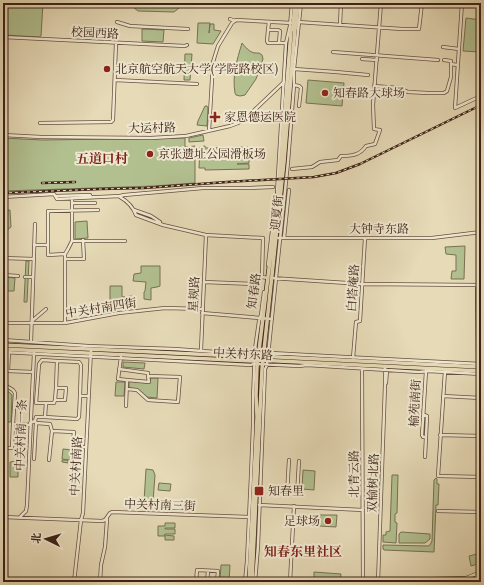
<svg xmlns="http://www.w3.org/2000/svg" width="484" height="585" viewBox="0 0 484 585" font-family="Vollkorn,'Noto Serif SC',serif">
	<rect width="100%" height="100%" fill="#e6dab7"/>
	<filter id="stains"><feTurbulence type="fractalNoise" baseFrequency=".005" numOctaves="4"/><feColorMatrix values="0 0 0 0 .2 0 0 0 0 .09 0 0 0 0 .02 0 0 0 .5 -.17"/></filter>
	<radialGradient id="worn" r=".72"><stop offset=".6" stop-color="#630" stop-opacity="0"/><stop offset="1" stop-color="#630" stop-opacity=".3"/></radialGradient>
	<path fill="#b2c090" stroke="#787153" d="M3 3H43L41 36 39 37 3 35H6V31L5 29V25L3 23Z
		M130 3H182L179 8 174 12 138 11 133 7Z
		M466 18 481 20V52L463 51Z
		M198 23H210L209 33 210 24H214V30L221 31 213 44 197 43Z
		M142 29 164 30 163 42 142 41Z
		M242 43C247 49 251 54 259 53L262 55 263 59 256 79 245 95 240 96 236 95 235 93C232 75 237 60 242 43Z
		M185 54H192L190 80H184Z
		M308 80 344 83 342 106 306 103Z
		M205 106H207L208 108 207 126 197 125 198 121Z
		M203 135 204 141 189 142V138Z
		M3 138 42 140 185 138V147L195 146V183L154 186 3 191Z
		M205 146V148L248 147 249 151 237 152 236 150V153H249V157L236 158H249V163L237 164H249V169L205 170V168H199L200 147Z
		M10 210 11 227 7 230 3 231V211Z
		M87 221 88 238 75 239V222Z
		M465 246 464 279H451L452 271H456V255L446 254 445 247Z
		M26 261H29L27 302H24Z
		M141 266H160V286L157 287 151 288V300L144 299V292L145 291 146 282 133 281 134 274 141 273Z
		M3 277 15 278 14 291H3Z
		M110 286H122V297L132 296 131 308H110Z
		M123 362 145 363 144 369 123 367Z
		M151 378H158L157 398 147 397 137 389 129 388V381L149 383Z
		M116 382H125L124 396H115Z
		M3 387 12 395 11 422H3Z
		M63 449 73 450 72 460H68V463L62 462V460H68L62 459Z
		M18 461V477H10V462Z
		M146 469 153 470 155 475 153 502 152 504H146L144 502Z
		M303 470 315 471 314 490 302 489Z
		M392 475H398L397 513 395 514V522L397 523 396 543 383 542V535H386V532L390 531Z
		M436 478 437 479V484H439L438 505H436L434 552 384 550 383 549V545L428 546 430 545 432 541 434 480Z
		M159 483 171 484 170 491 158 490Z
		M320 515H337L336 527 319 526Z
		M165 523H175V528H165V529H175V534H165L164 535 174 536V540H165V536H158V526H165Z
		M401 532 430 534V539L425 543H399V534Z
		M481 553V563L471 566 469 556Z
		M221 565H230L229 582 220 581Z
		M314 572 341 574 340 582H314Z"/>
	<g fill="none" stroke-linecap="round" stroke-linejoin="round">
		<g stroke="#67503e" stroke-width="4">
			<path id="minor" d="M462 3 455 108 481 96
				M230 19 235 21
				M117 22 130 26 188 29
				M298 22 402 29H419L422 3
				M340 25 341 3
				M268 30 269 22
				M3 37 185 46 187 45
				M279 43 280 31 278 30H268L267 41 268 43H286
				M443 47 459 49
				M333 52 438 60
				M362 59 377 60
				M444 60 451 61V64
				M294 69 336 72 368 75
				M115 80 197 84
				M294 85 299 86 301 88 299 106
				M374 86 400 88 408 92 428 93
				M430 93H444L447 91 451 77V64L457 65
				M40 123 111 122 113 120 116 43
				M209 131 213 62 218 46 232 23 236 20 292 23
				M3 135 41 137 151 138 186 136 230 126 238 123 245 119 284 82
				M292 169 312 167 320 162 338 160 341 156C352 156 360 155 366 146L375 144 380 130 374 129 373 105 381 3
				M277 192 286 43 290 26 292 3
				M56 196 90 195 91 198
				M3 197 54 194 57 199 120 196 124 195 203 188H250L273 187
				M120 197C127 201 133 207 136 215L163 225 206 235 263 238 262 277 268 278
				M72 203H95
				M134 210 151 216 160 222
				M278 238H432L481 232
				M284 238 289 190
				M72 241H125
				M34 245H48V255L65 254 68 249 72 241V196
				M48 245V211L98 210
				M65 254V323
				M3 258 34 259
				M65 259H84L83 240
				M268 265 276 197
				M3 275 18 276
				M25 277H33
				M272 278 362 284 481 285
				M204 282 254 284 262 277
				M477 285 478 365
				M202 313 272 319
				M32 321 46 309
				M3 323H65L119 313 165 308 202 309
				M3 340 88 346 175 349 216 352H252L307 355 481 364
				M31 342 35 224
				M201 350 206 235
				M3 352 251 365 253 364H258L299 366 307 365 419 372 428 371 481 374
				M9 352 8 371 33 372
				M121 357 118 379 127 380 126 406
				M353 358 356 322 360 321 365 238
				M3 366V379
				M119 369 148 373V376L180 377 178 402 148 400 137 390 127 389
				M362 369 363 582
				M445 371 438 476 481 477
				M127 380 149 382 148 376
				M386 383 387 370
				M3 384 13 390 15 393 13 424
				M443 396 481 398
				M55 400 56 388
				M46 403H54L55 400H65L66 388H56L57 361 79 362 81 365 80 396
				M424 415 427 416 426 437H423L422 435 426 371
				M45 417 77 419 79 417 80 396H89
				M35 421 36 423 50 424 52 431 49 460
				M30 423 35 421 36 417H45L46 403H36L39 364 42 360 57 361
				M52 431 74 432 73 442H75L74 447H86
				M440 435 481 436
				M3 448H12L13 424 30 425
				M425 457 426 437
				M34 459 36 423
				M289 460 287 494 297 495 299 461
				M259 505 363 510
				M438 511 481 512
				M3 517 102 521 105 520 110 513 112 512 249 517
				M20 517 26 511 27 505 34 353
				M74 582 81 520 83 513 91 350
				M100 582 101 565 105 547 107 519
				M196 582 197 570 218 571 217 582
				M207 582 208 571
				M245 582 247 561 251 475 253 426V398L255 349 259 321 261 315 264 292
				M255 582 258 546 265 369 267 365 288 162 294 85V69L301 3
				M290 582 294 506
				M378 582 385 385V366
				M433 582V579L466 578 476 574
				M477 582 476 574 481 573"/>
		</g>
		<g stroke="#3d2216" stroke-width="5">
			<path id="major" d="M3 345 216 355 258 356 481 367
				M3 349 252 361 258 360 481 371
				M249 582 257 417 256 395 257 367 279 186 291 31 293 26 295 3
				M252 582 262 369 284 162 295 29 296 27 298 3"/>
		</g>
		<use href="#minor" stroke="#efe7d0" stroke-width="2.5"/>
		<use href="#major" stroke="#e6dab7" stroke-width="3.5"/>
		<g stroke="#3d2216" stroke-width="2.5">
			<path id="rail" d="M42 183 75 182
				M3 193 101 189 144 188 227 182 314 177 336 173 360 164 481 105"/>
		</g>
		<use href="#rail" stroke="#efe7d0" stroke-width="1" stroke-dasharray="3" stroke-linecap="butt"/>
	</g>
	<g fill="#8f2418" stroke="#efe7d0" stroke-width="1.5">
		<circle cx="107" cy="69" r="4"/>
		<circle cx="325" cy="93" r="4"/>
		<path d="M213 111h4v4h4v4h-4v4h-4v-4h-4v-4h4z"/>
		<circle cx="150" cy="154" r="4"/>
		<rect x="254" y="486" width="10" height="10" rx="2"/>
		<circle cx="328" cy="521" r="4"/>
	</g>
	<g text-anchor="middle" stroke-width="4" stroke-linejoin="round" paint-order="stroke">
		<g font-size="12" fill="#3d2216" stroke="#efe7d0">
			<text transform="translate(95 33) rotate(3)" y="4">校园西路</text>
			<text transform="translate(152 128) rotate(-1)" y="4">大运村路</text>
			<text transform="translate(277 213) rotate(-84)" y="4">迎夏街</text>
			<text x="379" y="233">大钟寺东路</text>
			<text transform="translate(353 288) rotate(-86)" y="4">白塔庵路</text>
			<text transform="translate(254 291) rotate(-82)" y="4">知春路</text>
			<text transform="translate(194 294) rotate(-87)" y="4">星规路</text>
			<text transform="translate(101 308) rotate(-9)" y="4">中关村南四街</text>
			<text transform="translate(243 354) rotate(3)" y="4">中关村东路</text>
			<text transform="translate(415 403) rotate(-87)" y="4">榆苑南街</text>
			<text transform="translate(21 435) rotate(-88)" y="4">中关村南一条</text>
			<text transform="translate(76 466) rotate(-87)" y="4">中关村南路</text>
			<text transform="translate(354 474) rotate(-90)" y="4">北青云路</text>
			<text transform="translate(373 483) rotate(-88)" y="4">双榆树北路</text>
			<text transform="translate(160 505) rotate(2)" y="4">中关村南三街</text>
		</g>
		<g font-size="12" fill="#3d2216" stroke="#efe7d0" text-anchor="start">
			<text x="115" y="73">北京航空航天大学(学院路校区)</text>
			<text x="333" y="97">知春路大球场</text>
			<text x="224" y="121">家恩德运医院</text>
			<text x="158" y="158">京张遗址公园滑板场</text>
			<text x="268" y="495">知春里</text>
			<text x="320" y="525" text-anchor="end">足球场</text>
		</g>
		<g font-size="13" font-weight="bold" fill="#7a1f14" stroke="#efe7d0">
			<text x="102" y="163">五道口村</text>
			<text x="303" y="556">知春东里社区</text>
		</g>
	</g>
	<rect width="484" height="585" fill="none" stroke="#e6dab7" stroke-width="16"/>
	<rect x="4" y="4" width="476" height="577" fill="none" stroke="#3d2216" stroke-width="2"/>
	<rect x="8" y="8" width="468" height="569" fill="none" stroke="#3d2216"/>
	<g transform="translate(46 539) rotate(275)" stroke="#efe7d0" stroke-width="3" paint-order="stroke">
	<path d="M0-3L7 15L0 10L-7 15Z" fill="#3d2216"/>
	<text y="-6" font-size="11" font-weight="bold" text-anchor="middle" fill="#3d2216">北</text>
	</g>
	<rect width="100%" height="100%" filter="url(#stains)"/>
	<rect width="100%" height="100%" fill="url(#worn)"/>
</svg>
